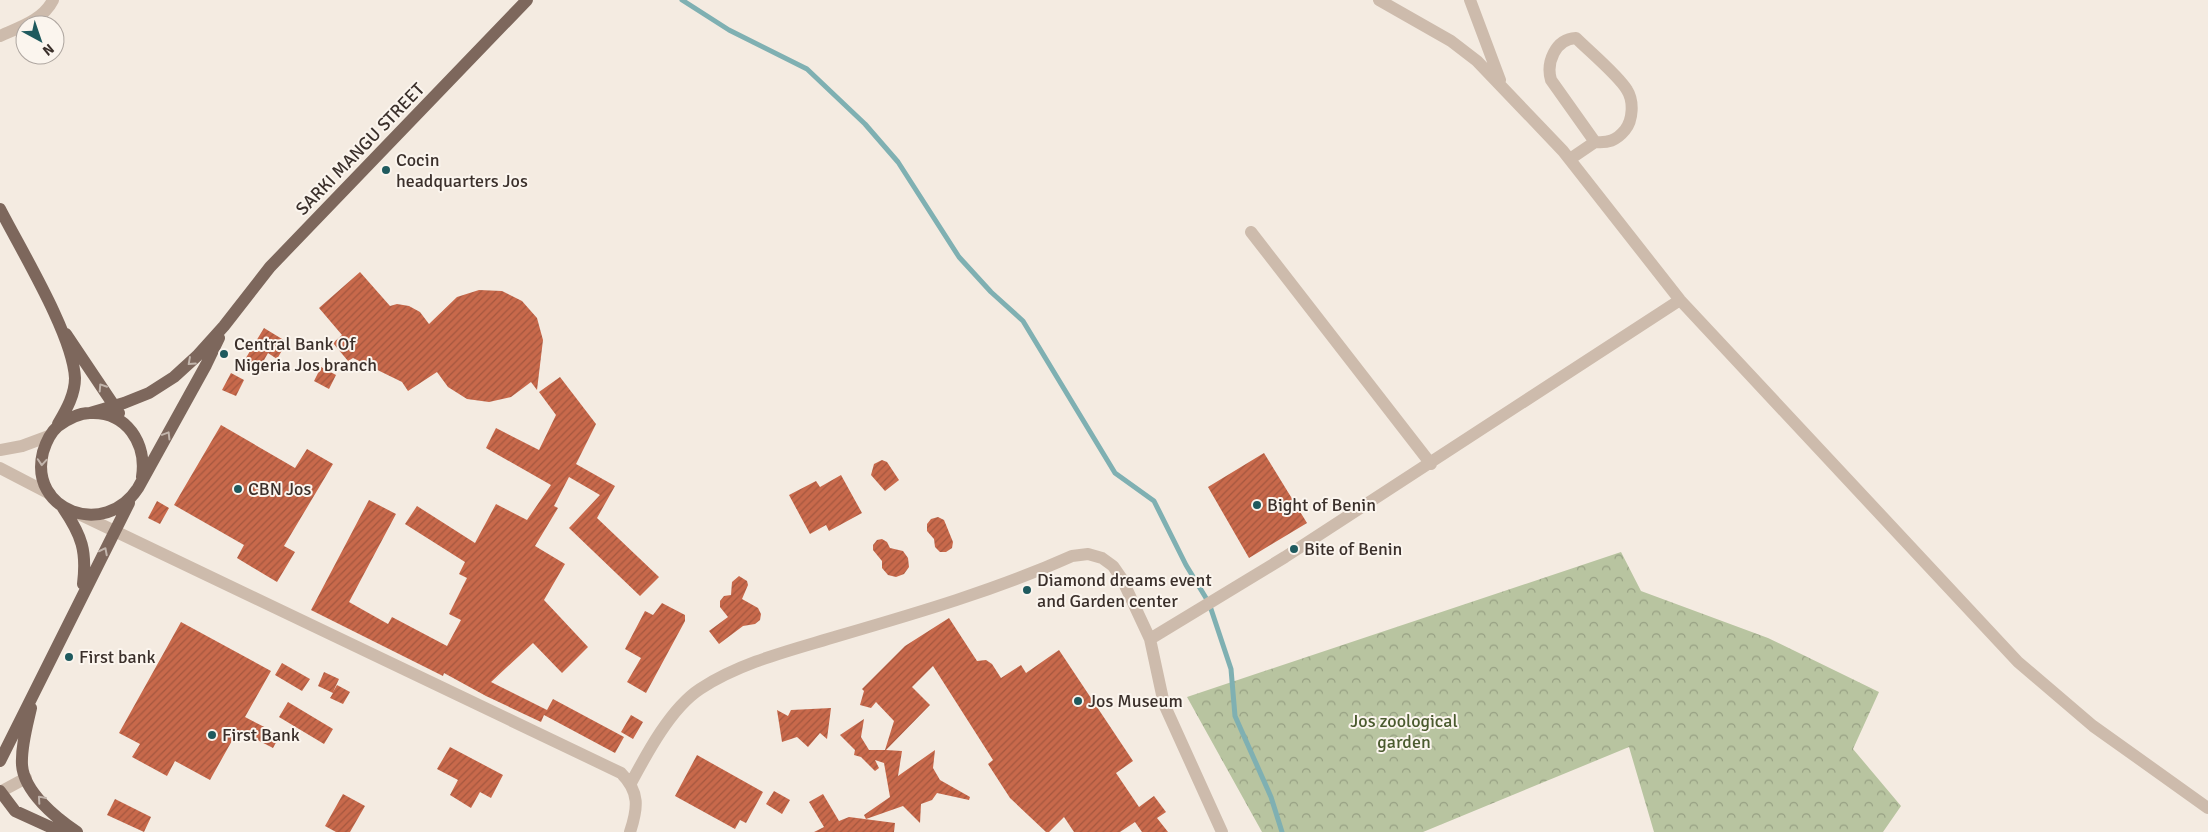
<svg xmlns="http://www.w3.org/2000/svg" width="2208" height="832" viewBox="0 0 2208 832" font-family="Signika,sans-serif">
	<defs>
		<pattern id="park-crowns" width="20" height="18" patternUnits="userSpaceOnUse" patternTransform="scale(1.25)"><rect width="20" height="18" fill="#b8c4a0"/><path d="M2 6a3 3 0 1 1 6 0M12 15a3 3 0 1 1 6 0" fill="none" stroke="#97a083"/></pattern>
		<pattern id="building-hatch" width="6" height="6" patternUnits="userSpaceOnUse" patternTransform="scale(1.25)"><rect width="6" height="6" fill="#c8694b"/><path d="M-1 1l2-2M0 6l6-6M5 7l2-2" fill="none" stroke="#a4573f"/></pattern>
	</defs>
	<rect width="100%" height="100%" fill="#f4ebe1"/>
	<path fill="url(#park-crowns)" d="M1621 552 1641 591 1768 638 1879 692 1853 749 1901 806 1883 832H1654L1629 747 1423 832H1262L1187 697Z"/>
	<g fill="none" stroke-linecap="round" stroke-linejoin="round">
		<path stroke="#7fb0b2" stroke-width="5" d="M682 0 729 30 807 69 865 124 898 162 959 257 991 292 1023 321 1115 473 1154 501 1186 565 1209 603 1231 669 1235 716 1271 797 1282 832"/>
	</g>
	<path fill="url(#building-hatch)" d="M360 272 390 306 397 304 409 306 420 312 429 324 457 297 479 290 502 291 522 301 537 318 543 340 537 390 531 382 511 397 489 402 467 399 448 387 437 372 408 391 402 382 353 358 348 361 333 343 342 335 319 308Z
		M264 328 287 342 277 359 268 353 259 369 244 361Z
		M321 367 336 375 329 389 314 381Z
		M231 373 244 380 236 396 222 390Z
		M560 377 596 424 576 464 615 486 597 518 659 577 640 596 569 528 600 495 569 477 554 506 558 508 535 546 565 564 544 600 588 647 562 673 533 643 491 682 547 710 553 699 624 737 615 753 544 715 541 722 486 696 444 673 443 676 311 610 369 500 396 514 349 602 388 624 392 617 447 646 461 620 449 614 467 578 459 574 465 562 405 524 417 506 475 543 496 504 527 520 551 485 486 448 496 428 539 450 556 415 539 392Z
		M221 425 295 468 307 449 333 464 284 546 295 552 277 582 237 558 244 545 174 505Z
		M1264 453 1307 523 1249 558 1208 487Z
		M882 460 887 462 899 480 885 491 871 475 874 464Z
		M841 475 862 513 829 531 826 525 810 534 789 495 816 481 820 487Z
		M157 501 169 508 160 524 148 518Z
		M938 517 944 520 953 542 952 548 946 552H940L935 547 934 539 927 531V524L931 519Z
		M882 539 887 542 890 548 903 551 908 558 909 567 904 574 896 577 888 575 882 568V561L873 550V545L877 540Z
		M739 576 747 581 748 585 742 599 758 608 761 614 760 620 755 624 743 626 719 644 709 631 728 617 720 607V601L724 596 731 595 732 582Z
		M662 603 685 615V621L646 693 627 682 641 658 625 649 645 611 653 615Z
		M949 618 977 661 986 660 992 664 1001 678 1021 665 1026 673 1059 650 1133 761 1116 773 1139 807 1154 796 1166 812 1157 818 1168 832H1142L1135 822 1120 832H1074L1064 817 1049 832H1046L1010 798 988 764 993 760 933 666 912 687 930 705 886 750 902 751 898 776 935 750 933 768 940 780 970 797 969 800 937 793 932 800 921 804 920 823 903 806 866 819 864 815 890 797 884 763 875 760 879 768 875 771 861 757 854 755 855 750 840 735 864 719 861 737 869 750H885L894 721 876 702 871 708 860 705 864 691 862 689 905 646Z
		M181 622 271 671 245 717 280 735 273 748 238 730 210 780 175 761 167 776 132 757 140 744 119 733Z
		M282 663 310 679 302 691 275 675Z
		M324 672 339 679 333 692 337 685 350 692 343 704 330 698 333 693 318 686Z
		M288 702 333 729 324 744 279 717Z
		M831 708 827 739 820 733 808 747 797 737 782 742 777 710 788 716 791 710Z
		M631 715 643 722 633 739 621 732Z
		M450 747 503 775 491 798 480 792 471 808 450 795 458 780 437 769Z
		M697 755 763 792 746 823 740 820 735 829 675 796Z
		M774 791 790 800 782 814 766 804Z
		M343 794 365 806 350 832H336L325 826Z
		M823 794 839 821 849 817 895 823 894 832H814L824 827 809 802Z
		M115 799 151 817 144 832 107 815Z"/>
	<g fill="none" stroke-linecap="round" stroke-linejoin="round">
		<path stroke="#cdbbac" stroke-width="12" d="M1379 0 1451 41 1477 61 1563 151 1680 300 2018 662 2093 726 2208 808
			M1470 0 1500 80
			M0 36C20 27 43 20 53 0
			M1570 159 1595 142C1608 143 1616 141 1625 130 1633 120 1634 101 1627 90 1619 76 1589 51 1576 38 1555 39 1546 63 1551 80L1595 142
			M1251 232 1431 464
			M0 450 22 446 49 436
			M0 468 50 494
			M79 514 621 773C640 792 638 808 630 832
			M1150 639 1285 557 1680 300
			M631 783C647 753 671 708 700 689 741 662 792 650 838 636 917 613 996 590 1072 556L1088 554 1102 558 1113 566 1122 579 1150 639 1164 704 1222 832
			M0 792 26 778"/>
		<path stroke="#7d675c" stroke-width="12" d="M0 209C21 250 73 335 75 378 75 395 66 410 58 424
			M66 334 119 413
			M90 413 124 403 149 393 174 377 197 356 224 326 270 267 527 0
			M142 477C147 444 127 411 90 413 78 413 68 419 58 426 50 433 46 442 43 452 28 511 105 539 138 488L206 365 219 338
			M63 508C82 536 87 551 83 584
			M31 708C27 726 21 746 22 765 24 792 56 818 77 832
			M0 761 129 503
			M0 791 15 811 61 832"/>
	</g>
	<defs><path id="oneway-chevron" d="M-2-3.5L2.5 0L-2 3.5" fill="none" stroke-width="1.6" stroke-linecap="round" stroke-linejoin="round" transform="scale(1.25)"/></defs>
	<g stroke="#c2b5ac">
		<use href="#oneway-chevron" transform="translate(191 362) rotate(138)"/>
		<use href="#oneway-chevron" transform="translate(102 387) rotate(-123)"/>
		<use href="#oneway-chevron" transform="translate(167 435) rotate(-59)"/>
		<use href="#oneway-chevron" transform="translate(42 462) rotate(94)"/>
		<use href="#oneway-chevron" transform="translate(104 551) rotate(-63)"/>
		<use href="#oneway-chevron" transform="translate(41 799) rotate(-131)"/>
	</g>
	<g fill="#1f5a5e" stroke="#fbf5ee" stroke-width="2">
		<circle cx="386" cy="170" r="5"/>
		<circle cx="224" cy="354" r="5"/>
		<circle cx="238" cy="489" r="5"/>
		<circle cx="1257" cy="505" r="5"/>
		<circle cx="1294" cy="549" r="5"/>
		<circle cx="1027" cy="590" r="5"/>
		<circle cx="69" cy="657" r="5"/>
		<circle cx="1078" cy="701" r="5"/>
		<circle cx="212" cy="735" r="5"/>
	</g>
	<g text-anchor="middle" stroke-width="4" stroke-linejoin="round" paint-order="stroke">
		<g font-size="18" fill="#3b302b" stroke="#fbf5ee">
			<text transform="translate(360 149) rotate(-46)" y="6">SARKI MANGU STREET</text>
		</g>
		<g font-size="18" fill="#3b302b" stroke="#fbf5ee" text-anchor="start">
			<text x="396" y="166">Cocin<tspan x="396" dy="21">headquarters Jos</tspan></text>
			<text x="234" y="350">Central Bank Of<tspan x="234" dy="21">Nigeria Jos branch</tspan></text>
			<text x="248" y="495">CBN Jos</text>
			<text x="1267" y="511">Bight of Benin</text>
			<text x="1304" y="555">Bite of Benin</text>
			<text x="1037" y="586">Diamond dreams event<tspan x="1037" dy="21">and Garden center</tspan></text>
			<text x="79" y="663">First bank</text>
			<text x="1088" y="707">Jos Museum</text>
			<text x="222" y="741">First Bank</text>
		</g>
		<g font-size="18" fill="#4a5a2e" stroke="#fbf5ee">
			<text x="1404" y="727">Jos zoological<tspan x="1404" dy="21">garden</tspan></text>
		</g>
	</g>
	<g transform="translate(40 40) rotate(140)"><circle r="24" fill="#fbf5ee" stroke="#aea6a0"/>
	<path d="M0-4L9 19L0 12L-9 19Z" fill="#1f5a5e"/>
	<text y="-8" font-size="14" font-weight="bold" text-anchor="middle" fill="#3b302b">N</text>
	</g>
</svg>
